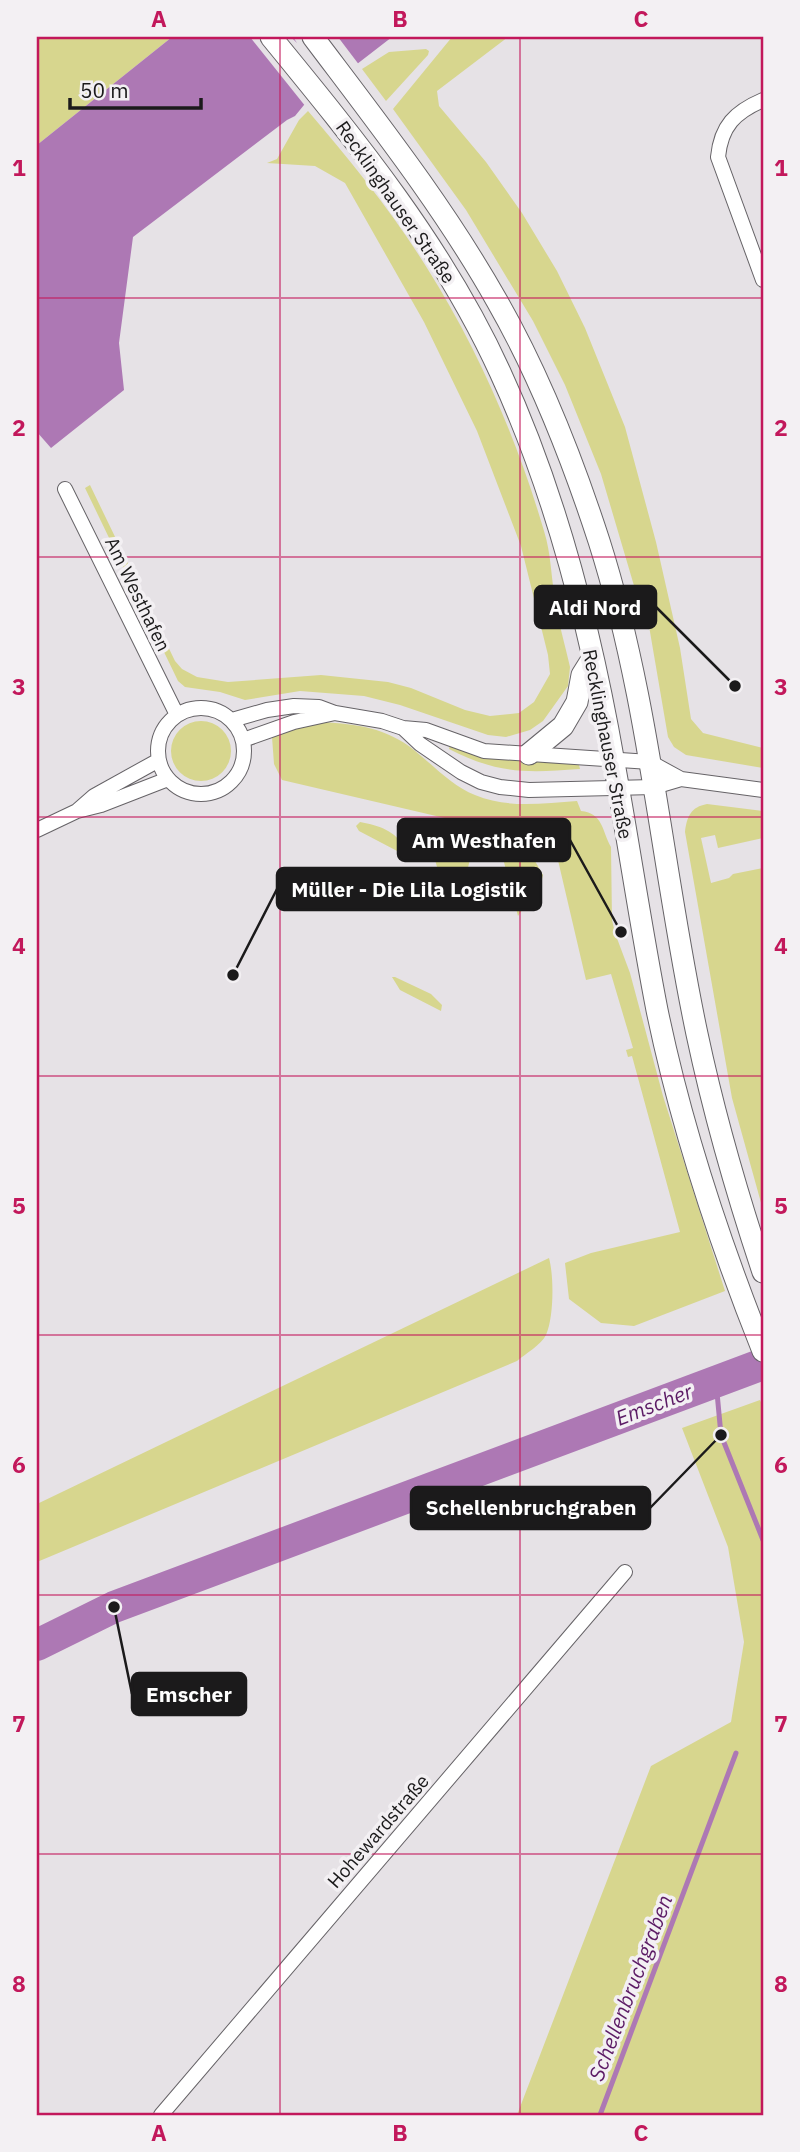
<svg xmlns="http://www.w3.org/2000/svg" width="800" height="2152" viewBox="0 0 800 2152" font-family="'IBM Plex Sans',sans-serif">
	<rect width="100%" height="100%" fill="#e6e2e6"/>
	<path fill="#d7d68e" d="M37 37H172L37 145Z
		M452 37H508L437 91 439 106 486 162 522 213 557 271 585 328 625 427 656 542 680 648 691 719 703 733 763 748V768L686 755 674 747 668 737 649 626 635 589 601 474 565 385 533 321 466 210 393 109Z
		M426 49 429 51 428 55 386 101 362 69 389 52Z
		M308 111C350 160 393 213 427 268 478 349 517 439 544 531 551 553 551 576 555 599 558 622 565 644 570 667L568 686 543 721 530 730 506 737 488 735 400 705 364 696 300 691 245 700 220 692 185 687 178 681 85 488 90 485 175 661 182 669 197 677 228 682 321 675 388 682 411 688 465 710 490 716 519 713 534 702 550 674 548 655 521 546 477 431 424 322 345 183 315 166 267 163 277 159 299 120Z
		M171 751a30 30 0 1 1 60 0a30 30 0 1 1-60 0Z
		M323 722C356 724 387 728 414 750 434 766 452 786 475 795 508 809 543 803 577 801L581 811C603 813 602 831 611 847L612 920 615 933 630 973 663 1096 725 1291 634 1326 601 1323 569 1299 565 1263 591 1253 680 1232 632 1056 628 1057 626 1050 633 1048 611 974 586 980 557 856 547 842 282 780 274 764 272 737 292 728Z
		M450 745 499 759 578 761 580 769C526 773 498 774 449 749Z
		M707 804 763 811V838L718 848 715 835 701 838 711 883 729 878 733 874 763 868V1210L732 1098 685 832C687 816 691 807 707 804Z
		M360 822C380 826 395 830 405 849L401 853 359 831 356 826Z
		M443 840 461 847 470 859 463 889 452 907H448L431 845Z
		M509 846 535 861 543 875 541 883 518 916 500 847Z
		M392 977H395L431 994 442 1005 441 1011 400 990Z
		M549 1258C554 1276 554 1317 546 1335 541 1345 525 1354 517 1361L37 1562V1504Z
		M760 1400 763 1407V2115H517L651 1766 731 1722 744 1642 728 1547 682 1428Z"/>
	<path fill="#ad78b4" d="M172 37H392L304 105 295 116 287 120 133 237 119 343 124 390 51 448 37 432V145Z"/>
	<path fill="#e6e2e6" d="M250 37H291L297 43 293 37H338L360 66 306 107Z"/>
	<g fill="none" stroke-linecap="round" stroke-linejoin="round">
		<path stroke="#ad78b4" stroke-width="5" d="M716 1382 721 1435 763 1540
			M600 2115 736 1753"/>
		<path stroke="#ad78b4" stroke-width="32" d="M37 1645 114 1607 763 1364"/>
		<g stroke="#666367" stroke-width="16">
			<path id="minor" d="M763 100C735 112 721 126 718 157L763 280
				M65 489 177 715
				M158 751a43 43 0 1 1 86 0a43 43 0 1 1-86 0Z
				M232 720 267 710 294 706 319 707 335 713 382 721 403 728 426 730 484 751 650 762 681 779 763 790
				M403 728 420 744 461 772 481 782 500 787 529 790 654 787 681 779
				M243 740 294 722 335 713
				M78 810 94 796 159 760
				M37 830 77 811 101 805 168 779
				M161 2115 625 1572"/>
		</g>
		<g stroke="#666367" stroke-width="23">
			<path id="secondary" d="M271 37C357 142 443 247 500 372 557 495 591 631 614 763 629 845 641 928 657 1010 681 1126 719 1241 763 1351
				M313 37C377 122 444 207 497 301 540 376 572 458 599 541 650 701 662 870 697 1034 714 1114 737 1194 763 1272
				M529 754 563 726 577 702 582 675 592 659"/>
		</g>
		<use href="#minor" stroke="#fff" stroke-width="14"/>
		<use href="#secondary" stroke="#fff" stroke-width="21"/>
	</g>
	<path fill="none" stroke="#c2185b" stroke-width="2" stroke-opacity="0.55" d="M280 37V2115M520 37V2115M37 298H763M37 557H763M37 817H763M37 1076H763M37 1335H763M37 1595H763M37 1854H763"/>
	<g text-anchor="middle" stroke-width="7" stroke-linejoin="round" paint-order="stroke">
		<g font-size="19" fill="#1b1a1b" stroke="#f3f0f3">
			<text transform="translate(396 202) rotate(55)" y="7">Recklinghauser Straße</text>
			<text transform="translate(138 594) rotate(64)" y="7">Am Westhafen</text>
			<text transform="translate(608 744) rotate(79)" y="7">Recklinghauser Straße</text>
			<text transform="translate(378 1831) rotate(-49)" y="7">Hohewardstraße</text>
		</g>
		<g font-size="21" font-style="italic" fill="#5c1b65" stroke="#f3f0f3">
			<text transform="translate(654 1405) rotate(-21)" y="7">Emscher</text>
			<text transform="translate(631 1988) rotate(-69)" y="7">Schellenbruchgraben</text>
		</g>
	</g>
	<path fill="none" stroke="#1b1a1b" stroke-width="2.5" d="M735 686L656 607M621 932L570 840M233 975L277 889M721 1435L650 1508M114 1607L132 1694"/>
	<g fill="#1b1a1b" stroke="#f3f0f3" stroke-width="2.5">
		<circle cx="735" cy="686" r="7"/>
		<circle cx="621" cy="932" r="7"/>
		<circle cx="233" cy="975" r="7"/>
		<circle cx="721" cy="1435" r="7"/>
		<circle cx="114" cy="1607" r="7"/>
	</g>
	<g fill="#1b1a1b" stroke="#1b1a1b" stroke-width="2.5">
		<rect x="535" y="586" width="121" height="42" rx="7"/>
		<rect x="398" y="819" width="172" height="42" rx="7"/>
		<rect x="277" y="868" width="264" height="42" rx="7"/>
		<rect x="411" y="1487" width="239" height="42" rx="7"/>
		<rect x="132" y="1673" width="114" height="42" rx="7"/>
	</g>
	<g font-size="21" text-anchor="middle" font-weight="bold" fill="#fff">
		<text x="595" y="615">Aldi Nord</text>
		<text x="484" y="848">Am Westhafen</text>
		<text x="409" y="897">Müller - Die Lila Logistik</text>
		<text x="531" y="1515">Schellenbruchgraben</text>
		<text x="189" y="1702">Emscher</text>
	</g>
	<rect width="800" height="2152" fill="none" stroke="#f3f0f3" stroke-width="77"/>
	<path d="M70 98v10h131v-10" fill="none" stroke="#1b1a1b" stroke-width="3.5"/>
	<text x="80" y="98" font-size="21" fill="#1b1a1b" stroke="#f3f0f3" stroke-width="5" paint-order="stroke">50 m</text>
	<rect x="38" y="38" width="724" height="2076" fill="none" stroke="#c2185b" stroke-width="2.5"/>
	<g font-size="23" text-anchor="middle" font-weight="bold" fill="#c2185b">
		<text x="159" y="27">A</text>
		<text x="400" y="27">B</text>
		<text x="641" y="27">C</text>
		<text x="19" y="176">1</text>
		<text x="781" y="176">1</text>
		<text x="19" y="436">2</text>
		<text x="781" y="436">2</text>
		<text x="19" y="695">3</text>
		<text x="781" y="695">3</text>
		<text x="19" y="954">4</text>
		<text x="781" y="954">4</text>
		<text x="19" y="1214">5</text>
		<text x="781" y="1214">5</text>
		<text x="19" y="1473">6</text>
		<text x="781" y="1473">6</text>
		<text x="19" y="1732">7</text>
		<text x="781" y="1732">7</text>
		<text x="19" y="1992">8</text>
		<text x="781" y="1992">8</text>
		<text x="159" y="2141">A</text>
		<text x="400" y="2141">B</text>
		<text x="641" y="2141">C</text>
	</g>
</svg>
